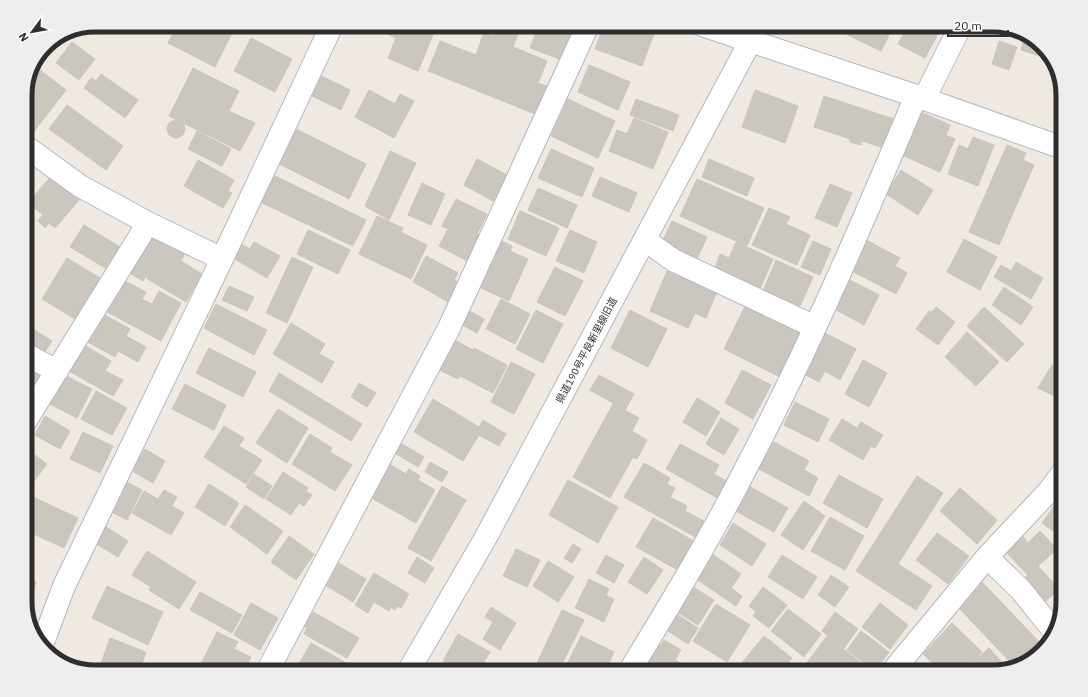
<svg xmlns="http://www.w3.org/2000/svg" width="1088" height="697" viewBox="0 0 1088 697" font-family="'IBM Plex Sans','Noto Sans JP',sans-serif">
	<rect width="100%" height="100%" fill="#efe9e1"/>
	<path fill="#cbc7bf" stroke="#cbc5ba" d="M95 25H110L102 35 90 26Z
		M177 25H236L215 67 168 43Z
		M371 25H437L418 71 388 58 396 38 371 26Z
		M465 25H483L481 31Z
		M498 25H513L520 28 513 47 547 61 538 83 552 88 540 116 428 71 440 41 476 55 484 32 493 36Z
		M539 25H578L565 61 530 48Z
		M604 25H629L654 34 642 66 595 49Z
		M845 25H894L881 51 842 32Z
		M908 25H931L940 30 925 58 898 44Z
		M969 25H990L985 35 968 27Z
		M1000 27 1020 33 1018 36Z
		M1025 35 1032 37 1053 60 1021 50Z
		M251 38 292 59 275 92 234 71Z
		M999 41 1017 47 1009 70 992 64Z
		M72 42 95 59 79 80 56 63Z
		M589 65 630 82 618 110 578 92Z
		M36 67 66 90 32 134 25 129V91Z
		M193 68 239 91 229 111 255 123 240 151 169 116Z
		M101 74 138 100 125 118 84 88 91 78 96 81Z
		M319 75 350 90 341 110 310 95Z
		M369 90 395 104 400 94 414 101 394 138 355 117Z
		M755 90 798 106 785 143 742 127Z
		M824 96 894 119 884 148 862 141 861 145 850 142V139L814 127Z
		M568 99 615 121 598 158 551 136Z
		M636 99 679 115 673 131 630 115Z
		M67 105 123 146 106 170 49 129Z
		M921 112 950 125 946 135 955 139 940 172 902 155Z
		M634 118 668 132 653 169 609 151 617 130 627 134Z
		M167 129a9 9 0 1 1 18 0a9 9 0 1 1-18 0Z
		M292 127 366 164 349 199 275 162Z
		M197 131 231 149 222 166 188 149Z
		M973 137 994 145 978 186 948 174 959 145 968 149Z
		M1007 145 1026 153 1023 160 1034 165 999 245 969 232Z
		M551 149 594 168 582 197 538 178Z
		M390 151 416 163 389 220 365 206Z
		M477 159 507 175 493 201 464 185Z
		M709 159 754 178 747 196 702 177Z
		M198 160 234 180 228 191 232 193 223 208 184 186Z
		M901 170 933 190 918 215 886 194Z
		M52 175 80 199 55 228 49 223 45 228 38 221 43 215 28 203Z
		M273 175 366 220 353 246 260 202Z
		M600 177 637 193 629 212 592 196Z
		M697 179 764 208 747 246 680 216Z
		M422 183 445 194 431 225 408 215Z
		M1063 183V198L1059 197Z
		M830 184 852 193 837 227 815 218Z
		M25 188 30 192 25 198Z
		M538 188 577 205 567 228 528 210Z
		M456 199 487 214 477 234 484 237 471 263 439 246 448 229 442 226Z
		M769 208 790 217 786 224 810 235 797 265 752 245Z
		M520 211 559 228 546 256 508 239Z
		M377 216 403 228 401 232 427 245 411 279 359 254Z
		M672 221 707 237 695 263 660 246Z
		M84 225 120 247 107 269 70 247Z
		M150 230 167 241 143 281 122 269Z
		M308 230 350 250 338 274 297 254Z
		M570 230 597 242 584 273 556 261Z
		M497 239 512 246 510 251 528 259 509 301 477 286Z
		M864 239 900 258 895 266 907 273 896 294 848 269Z
		M964 239 997 257 980 290 947 272Z
		M168 241 186 251 181 261 202 274 186 302 146 278Z
		M813 241 831 249 820 275 801 267Z
		M254 242 280 256 267 278 233 258 241 244 250 249Z
		M736 242 773 259 757 295 712 275 720 254 729 258Z
		M426 256 458 273 454 280 460 283 450 303 413 282Z
		M292 257 313 267 287 323 266 313Z
		M67 258 100 278 75 319 42 299Z
		M776 260 813 277 797 313 761 296Z
		M1016 262 1043 278 1031 299 994 277 1001 265 1011 271Z
		M555 267 583 281 565 316 537 302Z
		M667 271 717 292 706 318 695 313 688 328 650 311Z
		M117 277 146 292 142 299 152 304 159 291 181 303 161 341 100 308Z
		M846 278 879 295 864 325 831 307Z
		M229 286 254 297 247 311 222 300Z
		M1004 287 1033 307 1021 325 992 305Z
		M501 299 530 314 515 344 486 329Z
		M747 302 803 330 780 377 724 349Z
		M216 304 267 330 254 355 204 328Z
		M936 307 955 322 938 345 916 329 929 311 932 312Z
		M984 307 1024 344 1007 362 967 326Z
		M466 309 484 319 477 333 459 323Z
		M536 310 563 324 543 363 516 349Z
		M630 310 667 329 648 367 611 348Z
		M101 313 130 329 126 336 146 347 138 362 118 351 115 357 86 341Z
		M291 323 325 344 319 354 334 362 322 383 273 354Z
		M25 324 52 341 41 358 25 348Z
		M821 331 856 349 840 380 825 371 819 382 800 372Z
		M967 332 999 362 976 386 945 357Z
		M449 337 473 350 458 379 433 367Z
		M1063 343V365L1056 362 1060 345Z
		M84 345 111 361 105 371 123 380 113 396 69 371Z
		M209 348 256 372 243 397 196 373Z
		M474 348 507 365 493 393 460 376Z
		M863 360 887 373 869 407 845 394Z
		M511 362 535 374 514 414 491 402Z
		M27 364 44 374 25 407V368Z
		M1052 365 1063 372V380L1054 396 1038 388Z
		M742 370 771 385 753 419 725 403Z
		M279 373 362 424 351 441 269 391Z
		M62 374 92 389 77 418 48 403Z
		M599 375 634 394 625 410 590 390Z
		M359 383 376 393 367 407 351 397Z
		M185 384 226 405 214 430 172 409Z
		M1063 387V403L1056 399Z
		M96 391 127 408 112 435 81 419Z
		M697 398 720 412 706 436 683 422Z
		M433 399 479 427 483 420 506 434 499 446 479 435 463 461 414 432Z
		M795 402 829 419 818 442 784 425Z
		M613 404 639 418 632 431 647 440 637 459 633 457 610 498 573 477Z
		M278 409 308 428 287 463 256 443Z
		M45 416 70 431 60 449 35 435Z
		M721 418 739 429 724 455 706 444Z
		M842 419 857 428 861 422 883 435 875 448 871 446 863 460 829 440Z
		M224 426 244 438 239 446 262 460 246 484 204 457Z
		M83 432 113 446 100 473 70 459Z
		M310 434 332 448 330 452 352 465 335 491 292 464Z
		M399 442 424 457 418 467 393 452Z
		M774 442 809 461 804 470 818 478 809 496 759 469Z
		M680 444 719 465 714 474 730 483 721 500 666 469Z
		M25 448 47 464 31 485 25 480Z
		M145 449 165 461 153 483 132 471Z
		M384 461 406 474 409 469 420 476 418 480 435 490 416 523 366 495Z
		M430 462 448 472 442 482 425 472Z
		M644 463 670 478 667 484 675 488 670 497 687 506 685 511 704 521 695 537 624 497Z
		M283 472 308 488 306 491 312 495 304 506 299 503 291 515 266 499Z
		M254 474 272 486 264 499 246 487Z
		M839 475 883 499 867 528 823 503Z
		M917 476 943 493 898 564 932 586 916 610 856 571Z
		M121 479 142 490 127 520 106 509Z
		M568 480 618 507 598 543 549 515Z
		M209 484 239 503 225 526 195 507Z
		M745 484 788 508 774 532 732 509Z
		M442 486 466 500 431 561 408 548Z
		M960 488 997 520 977 544 940 511Z
		M164 490 177 497 172 506 184 513 171 535 132 513 144 491 158 499Z
		M31 496 78 518 64 548 25 530V510Z
		M804 501 825 516 803 550 781 535Z
		M1057 502 1063 506V538L1042 523Z
		M245 505 283 531 267 554 230 527Z
		M830 517 864 536 845 570 811 551Z
		M653 518 694 541 678 570 636 547Z
		M733 523 766 544 752 566 720 545Z
		M105 526 128 541 118 557 95 543Z
		M1040 531 1057 549 1038 566 1059 589 1044 603 1022 580 1028 575 1004 550 1021 534 1028 543Z
		M937 533 969 556 948 584 916 560Z
		M289 536 314 554 296 580 271 562Z
		M573 544 581 549 572 563 564 558Z
		M516 549 540 560 527 587 503 576Z
		M147 551 196 582 179 609 149 590 151 587 132 575Z
		M712 554 741 574 731 588 742 596 736 606 695 578Z
		M606 555 624 565 614 583 596 573Z
		M782 555 817 577 803 599 768 577Z
		M417 557 434 568 425 583 408 573Z
		M644 557 663 570 647 594 628 582Z
		M335 561 366 579 353 602 322 583Z
		M548 561 574 577 558 602 533 586Z
		M374 573 409 594 401 608 397 606 395 610 391 607 389 611 374 602 368 613 355 605Z
		M831 575 849 587 835 607 818 595Z
		M25 579 36 582 27 612 25 606Z
		M589 579 609 589 606 595 614 599 604 622 575 608Z
		M982 582 1044 647 1028 663 1014 666 957 606Z
		M690 585 714 600 698 625 674 610Z
		M107 586 163 612 148 645 92 618Z
		M763 587 787 605 769 628 753 616 756 612 749 606Z
		M200 592 242 615 232 633 190 610Z
		M251 603 278 618 260 650 234 635Z
		M880 603 908 625 890 649 862 627Z
		M716 604 750 625 727 662 693 641Z
		M491 607 516 623 500 650 483 639 493 622 485 617Z
		M788 609 821 634 804 657 771 631Z
		M562 610 584 620 558 672H555L537 663Z
		M672 611 698 628 688 644 662 627Z
		M303 612 310 617 313 612 359 638 347 658 304 634 307 628 297 622Z
		M835 612 858 629 844 648 822 631Z
		M952 623 982 652 963 672H942L923 654Z
		M861 631 889 652 875 671 847 650Z
		M217 632 238 642 234 649 251 657 244 672H201L198 670Z
		M458 634 490 652 478 672H463L443 661Z
		M581 636 614 652 605 672H563Z
		M764 636 792 658 781 672H739L736 670Z
		M827 636 873 672H800Z
		M110 638 146 652 139 672H98Z
		M664 640 681 650 675 660 684 665 681 670 684 672H640L656 644 660 646Z
		M311 643 348 664 344 672H294Z
		M989 648 1007 668 993 672H982L973 662Z
		M918 664 925 672H910Z"/>
	<g fill="none" stroke-linecap="round" stroke-linejoin="round">
		<g stroke="#b4b7c1" stroke-width="24">
			<path id="minor" d="M702 25 916 96 1063 148
				M924 99 961 25
				M25 146 80 186 148 223 222 259
				M645 240 673 260 815 327
				M25 354 57 371
				M25 422 148 223
				M987 557 1020 589 1054 631
				M42 645 64 586 222 259 332 25
				M267 672 449 328 588 25
				M408 672 486 537 759 25
				M629 672C669 606 710 539 745 470 809 348 863 222 916 96
				M892 672 987 557 1049 491 1063 472"/>
		</g>
		<use href="#minor" stroke="#fff" stroke-width="22"/>
	</g>
	<g text-anchor="middle" stroke-width="3" stroke-linejoin="round" paint-order="stroke">
		<g font-size="10" fill="#2e2e2e" stroke="#fff">
			<text transform="translate(586 350) rotate(-62)" y="4">県道190号平良新里線旧道</text>
		</g>
	</g>
	<path d="M0 0H1088V697H0ZM95 32H993A63 63 0 0 1 1056 95V602A63 63 0 0 1 993 665H95A63 63 0 0 1 32 602V95A63 63 0 0 1 95 32Z" fill="#eee" fill-rule="evenodd"/>
	<path fill="none" stroke="#2e2e2e" stroke-width="5" d="M95 32H993A63 63 0 0 1 1056 95V602A63 63 0 0 1 993 665H95A63 63 0 0 1 32 602V95A63 63 0 0 1 95 32Z"/>
	<g transform="translate(32 32) rotate(238)" stroke="#ffffff" stroke-width="3" paint-order="stroke">
	<path d="M0-3L7 15L0 10L-7 15Z" fill="#2e2e2e"/>
	<text y="-6" font-size="11" font-weight="bold" text-anchor="middle" fill="#2e2e2e">N</text>
	</g>
	<path d="M948 30v6h60v-6" fill="none" stroke="#2e2e2e" stroke-width="2"/>
	<text x="954" y="30" font-size="12" fill="#2e2e2e" stroke="#ffffff" stroke-width="3" paint-order="stroke">20 m</text>
</svg>
